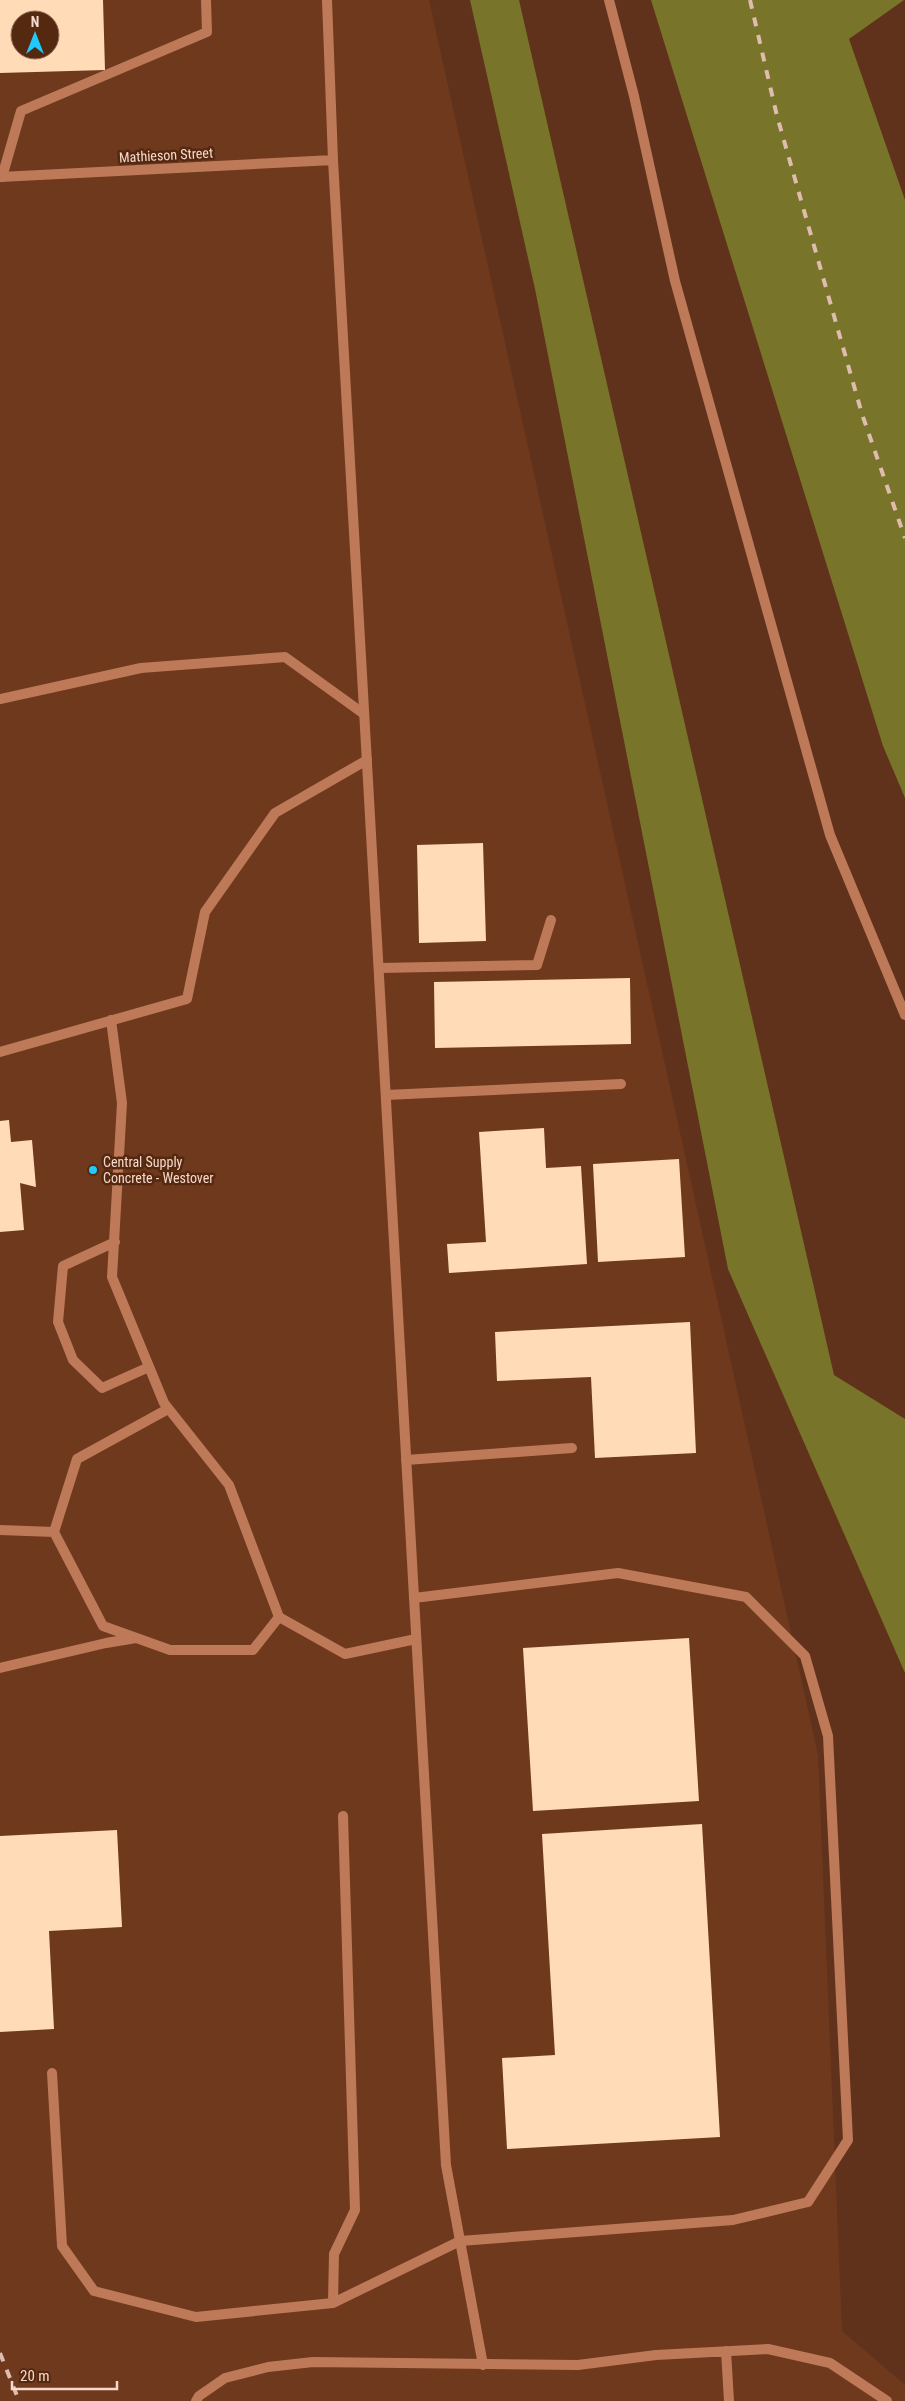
<svg xmlns="http://www.w3.org/2000/svg" width="905" height="2401" viewBox="0 0 905 2401" font-family="'Roboto Condensed',sans-serif">
	<rect width="100%" height="100%" fill="#61321b"/>
	<path fill="#6f391d" fill-rule="evenodd" d="M0 0H429L818 1755 842 2331 905 2385V2401H0ZM20 20H50V50H20Z"/>
	<path fill="#787429" d="M470 0H519L834 1375 905 1419V1673L728 1269 535 289Z
		M651 0H904L849 39 905 200V798L883 746Z"/>
	<path fill="#ffdbb8" fill-rule="evenodd" d="M0 0H103L105 70 0 73ZM20 20H50V50H20Z
		M483 843 486 941 419 943 417 845Z
		M630 978 631 1044 435 1048 434 982Z
		M9 1120 11 1142 32 1140 36 1187 20 1183 24 1230 0 1232V1121Z
		M544 1128 546 1168 581 1166 587 1264 449 1273 447 1244 486 1242 479 1132Z
		M679 1159 685 1257 598 1262 593 1164Z
		M690 1322 696 1453 595 1458 591 1377 497 1381 495 1332Z
		M689 1638 699 1801 533 1811 523 1648Z
		M702 1824 720 2137 507 2149 502 2058 555 2055 542 1834Z
		M117 1830 122 1927 49 1931 54 2029 0 2032V1836Z"/>
	<g fill="none" stroke-linecap="round" stroke-linejoin="round">
		<path stroke="#be7958" stroke-width="10" d="M609 0 634 96 675 281 830 835 905 1015
			M2 177 21 111 207 32 206 0
			M0 699 141 668 285 657 364 714
			M379 968 537 965 551 920
			M111 1020 122 1103 112 1277 164 1403 229 1485 279 1617 345 1654 416 1639
			M0 1052 187 999 205 912 275 813 367 760
			M386 1095 621 1084
			M115 1242 63 1266 58 1322 73 1360 102 1388 149 1367
			M168 1409 77 1459 54 1532 103 1626 170 1650H253L279 1617
			M406 1460 572 1448
			M0 1530 54 1532
			M0 1668 106 1643 136 1638
			M52 2073 62 2246 94 2291 196 2317 333 2303 460 2241 733 2220 808 2202 848 2140 828 1736 805 1656 746 1597 618 1573 414 1598
			M333 2303 334 2254 355 2210 343 1816
			M726 2351 729 2401
			M196 2401 199 2396 225 2378 268 2367 313 2362 578 2365 656 2355 768 2349 830 2363 887 2401"/>
		<path stroke="#be7958" stroke-width="10" d="M327 0 333 160 446 2165 483 2365
			M0 177 333 160"/>
		<path stroke="#debdae" stroke-width="4" stroke-dasharray="9 9" stroke-linecap="butt" d="M750 0 777 116 862 414 905 538
			M0 2353 19 2401"/>
	</g>
	<circle fill="#21c9fd" stroke="#552810" stroke-width="2" cx="93" cy="1170" r="5"/>
	<g text-anchor="middle" stroke-width="5" stroke-linejoin="round" paint-order="stroke">
		<g font-size="14" fill="#f7d9cb" stroke="#552810">
			<text transform="translate(166 155) rotate(-3)" y="5">Mathieson Street</text>
		</g>
		<g font-size="14" fill="#f7d9cb" stroke="#552810" text-anchor="start">
			<text x="103" y="1167">Central Supply<tspan x="103" dy="16">Concrete - Westover</tspan></text>
		</g>
	</g>
	<g transform="translate(35 35)"><circle r="24" fill="#552810" stroke="#966f5b"/>
	<path d="M0-4L9 19L0 12L-9 19Z" fill="#21c9fd"/>
	<text y="-8" font-size="14" font-weight="bold" text-anchor="middle" fill="#f7d9cb">N</text>
	</g>
	<path d="M12 2381v8h105v-8" fill="none" stroke="#f7d9cb" stroke-width="2.5"/>
	<text x="20" y="2381" font-size="15" fill="#f7d9cb" stroke="#552810" stroke-width="4" paint-order="stroke">20 m</text>
</svg>
